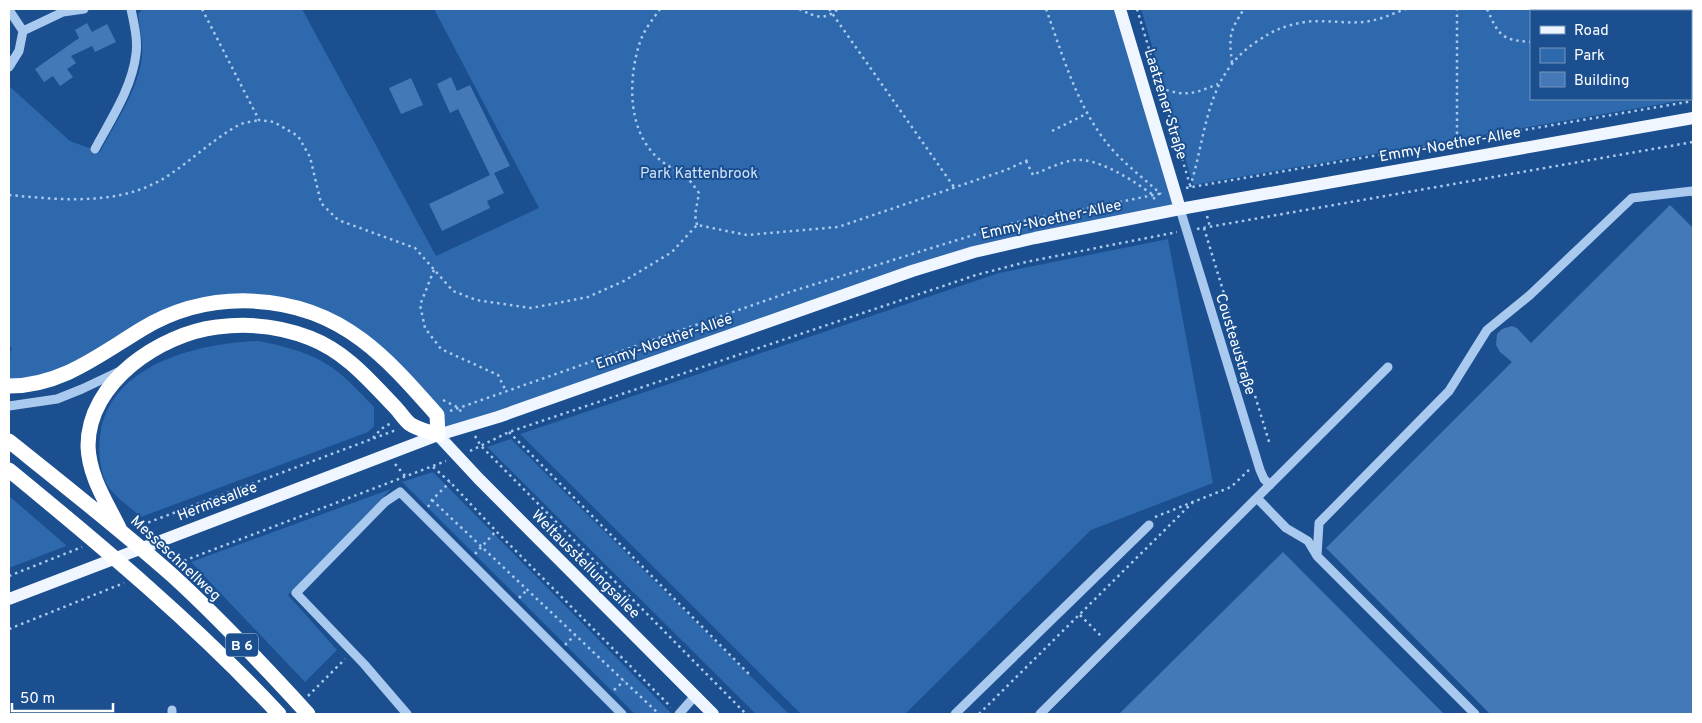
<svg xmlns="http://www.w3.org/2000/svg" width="1702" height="723" viewBox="0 0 1702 723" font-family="Overpass,sans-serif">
	<rect width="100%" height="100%" fill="#1b4f8f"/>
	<path fill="#2e69ad" d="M143 9H302L436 256 539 208 434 9H1120L1180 209 974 252 438 435 437 415 396 372 313 313 212 303 106 353 9 386V357L12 348 9 346V86L70 141 100 152C115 123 139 89 142 56 143 42 140 27 138 14Z
		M1141 9H1693V98L1691 99V11H1531V99H1691L1193 185Z
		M1168 239 1213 483 1091 530 905 714H801L520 434 999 273Z
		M259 341C282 346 305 351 325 363 344 374 359 392 374 407V426L368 432 141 517C131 508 118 499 110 489 100 476 98 452 100 437 108 364 199 343 259 341Z
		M511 439 789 714H756L487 447Z
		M433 472 672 714H635L402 482Z
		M391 489 288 595 337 650 305 682 191 562Z
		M9 496 66 545V546L9 568Z"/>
	<path fill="#4478b7" d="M87 23 92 32 107 24 116 42 95 52 92 46 71 56 76 63 67 69 73 77 60 86 53 76 44 82 35 69 79 38 75 30Z
		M451 77 457 91 470 85 510 166 494 173 504 193 487 201 490 208 442 231 429 204 490 175 458 109 450 113 437 84Z
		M411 78 423 105 401 114 389 88Z
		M1670 205 1693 228V714H1490L1326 548 1512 362 1500 352 1496 345 1497 334 1502 329 1512 326 1517 328 1531 343Z
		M1283 552 1444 714H1119Z"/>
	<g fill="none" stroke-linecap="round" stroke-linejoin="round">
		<path stroke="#a9c9ee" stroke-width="2.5" stroke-dasharray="2.5 4" stroke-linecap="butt" d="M202 9 259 120 274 122 298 136 310 157 321 203 338 220 415 248 453 291 476 300 531 308 588 297 624 281 672 252 697 225 747 235 838 227 1006 170 1028 160
			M660 9C653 19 644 30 640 42 628 78 627 131 658 158 667 167 680 171 689 180 693 184 696 189 699 193L695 215 697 225
			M799 9C815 16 823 22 838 9
			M829 9 954 187
			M1046 9C1062 53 1075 100 1103 138 1118 159 1141 176 1161 194
			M1137 9 1190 185
			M1487 9C1499 35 1500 40 1531 42
			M1609 11 1612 9
			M1232 63C1229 36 1229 32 1244 9
			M1160 88C1187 97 1193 94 1218 84
			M1052 131 1086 114
			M1457 147V9
			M1026 161 1033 175C1044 170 1057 164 1069 161 1094 154 1134 181 1153 195L1155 201
			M1190 187C1207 134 1205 76 1256 42 1274 30 1283 26 1305 22 1326 19 1349 25 1370 21 1382 19 1394 13 1406 9
			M1186 188 1693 101
			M9 195C64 200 124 207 172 173 194 158 214 139 237 126 243 122 252 122 259 120
			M1207 216 1210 227
			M1204 228 1270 445
			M1197 229 1693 142
			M434 270 420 305 425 328 441 349 498 375 506 391
			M443 400 459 408 462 414
			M450 411 793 291 1009 224 1164 193
			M509 432 749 674
			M475 436 481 446 746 714
			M373 438 381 429 391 423
			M470 451 509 432 976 275 1026 262 1177 232
			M395 464 406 477
			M433 467 450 482 496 531 671 707
			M432 500 659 714
			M428 507 432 500 450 482
			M1155 517 1231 487 1250 469
			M136 527 396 430
			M475 554 496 531
			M178 563 446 461
			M9 576 82 547
			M519 598 527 590
			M1080 615 1103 638
			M9 629 124 583
			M565 645 575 635
			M614 690 624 681
			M308 696 345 659
			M979 714 1193 502"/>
		<path stroke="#a9c9ee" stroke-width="9" d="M9 10 23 31
			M23 31 63 12 84 9
			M9 67 19 51 23 31
			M95 149C111 119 132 88 136 54 138 39 134 24 131 9
			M1180 209 1260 470 1264 479 1270 485
			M9 406 57 399 82 389 120 371
			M1257 498 1286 528 1308 541 1317 556
			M172 714V710
			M407 714 364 664 296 593 385 502 400 492 622 714
			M679 714 695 696
			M955 714 1149 525
			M1040 714 1388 367
			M1475 714 1317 556 1319 523 1449 391 1487 330 1530 295 1632 198 1692 191 1693 192"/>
		<path stroke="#f0f6ff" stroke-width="12" d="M1120 9 1180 209
			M438 435 478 478 713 714
			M9 599 438 435 498 417 912 271 974 252 1035 238 1180 209 1693 118"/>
		<path stroke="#fff" stroke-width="15" d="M9 386C61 386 99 355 142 329 210 288 299 292 362 340 390 361 414 389 437 415L438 435C430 432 417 429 410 424 404 419 400 412 395 407 369 380 346 352 310 338 280 326 249 323 217 327 160 334 88 382 88 446 89 477 107 503 120 530
			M9 441C64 485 120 529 173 576 220 619 265 667 308 714
			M9 470C103 547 196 625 279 714"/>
	</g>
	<g text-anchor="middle" stroke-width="4" stroke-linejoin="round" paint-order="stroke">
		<rect fill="#1b4f8f" stroke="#bbcadd" stroke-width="1" x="226" y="633.5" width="32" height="23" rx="4"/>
		<g font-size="14" font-weight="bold" fill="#fff">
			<text x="242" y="650">B 6</text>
		</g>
		<g font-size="15" fill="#fff" stroke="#1b4f8f">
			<text transform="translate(1166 104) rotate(73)" y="5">Laatzener Straße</text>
			<text transform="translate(1450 144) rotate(-10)" y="5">Emmy-Noether-Allee</text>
			<text transform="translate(1051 219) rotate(-12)" y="5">Emmy-Noether-Allee</text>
			<text transform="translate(664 341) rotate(-19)" y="5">Emmy-Noether-Allee</text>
			<text transform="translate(1236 344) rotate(73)" y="5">Cousteaustraße</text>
			<text transform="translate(217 501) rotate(-21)" y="5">Hermesallee</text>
			<text transform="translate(176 558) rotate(43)" y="5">Messeschnellweg</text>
			<text transform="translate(586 564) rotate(45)" y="5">Weltausstellungsallee</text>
		</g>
		<g font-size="15" fill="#cfe3fa" stroke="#1b4f8f">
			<text x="699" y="178">Park Kattenbrook</text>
		</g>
	</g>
	<rect width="1702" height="723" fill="none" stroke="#ffffff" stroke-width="20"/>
	<rect x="1530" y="10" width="162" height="90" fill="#1b4f8f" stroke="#7695bc"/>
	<rect x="1540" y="26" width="25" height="8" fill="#f0f6ff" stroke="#7695bc"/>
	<text x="1574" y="35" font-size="15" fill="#ffffff">Road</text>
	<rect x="1540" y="48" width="25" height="15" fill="#2e69ad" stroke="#7695bc"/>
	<text x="1574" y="60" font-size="15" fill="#ffffff">Park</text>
	<rect x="1540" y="72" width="25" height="15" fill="#4478b7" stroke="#7695bc"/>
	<text x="1574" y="85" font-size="15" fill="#ffffff">Building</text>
	<path d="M12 703v8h101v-8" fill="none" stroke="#ffffff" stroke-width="2.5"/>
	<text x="20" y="703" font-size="15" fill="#ffffff" stroke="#1b4f8f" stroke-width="4" paint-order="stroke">50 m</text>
</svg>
